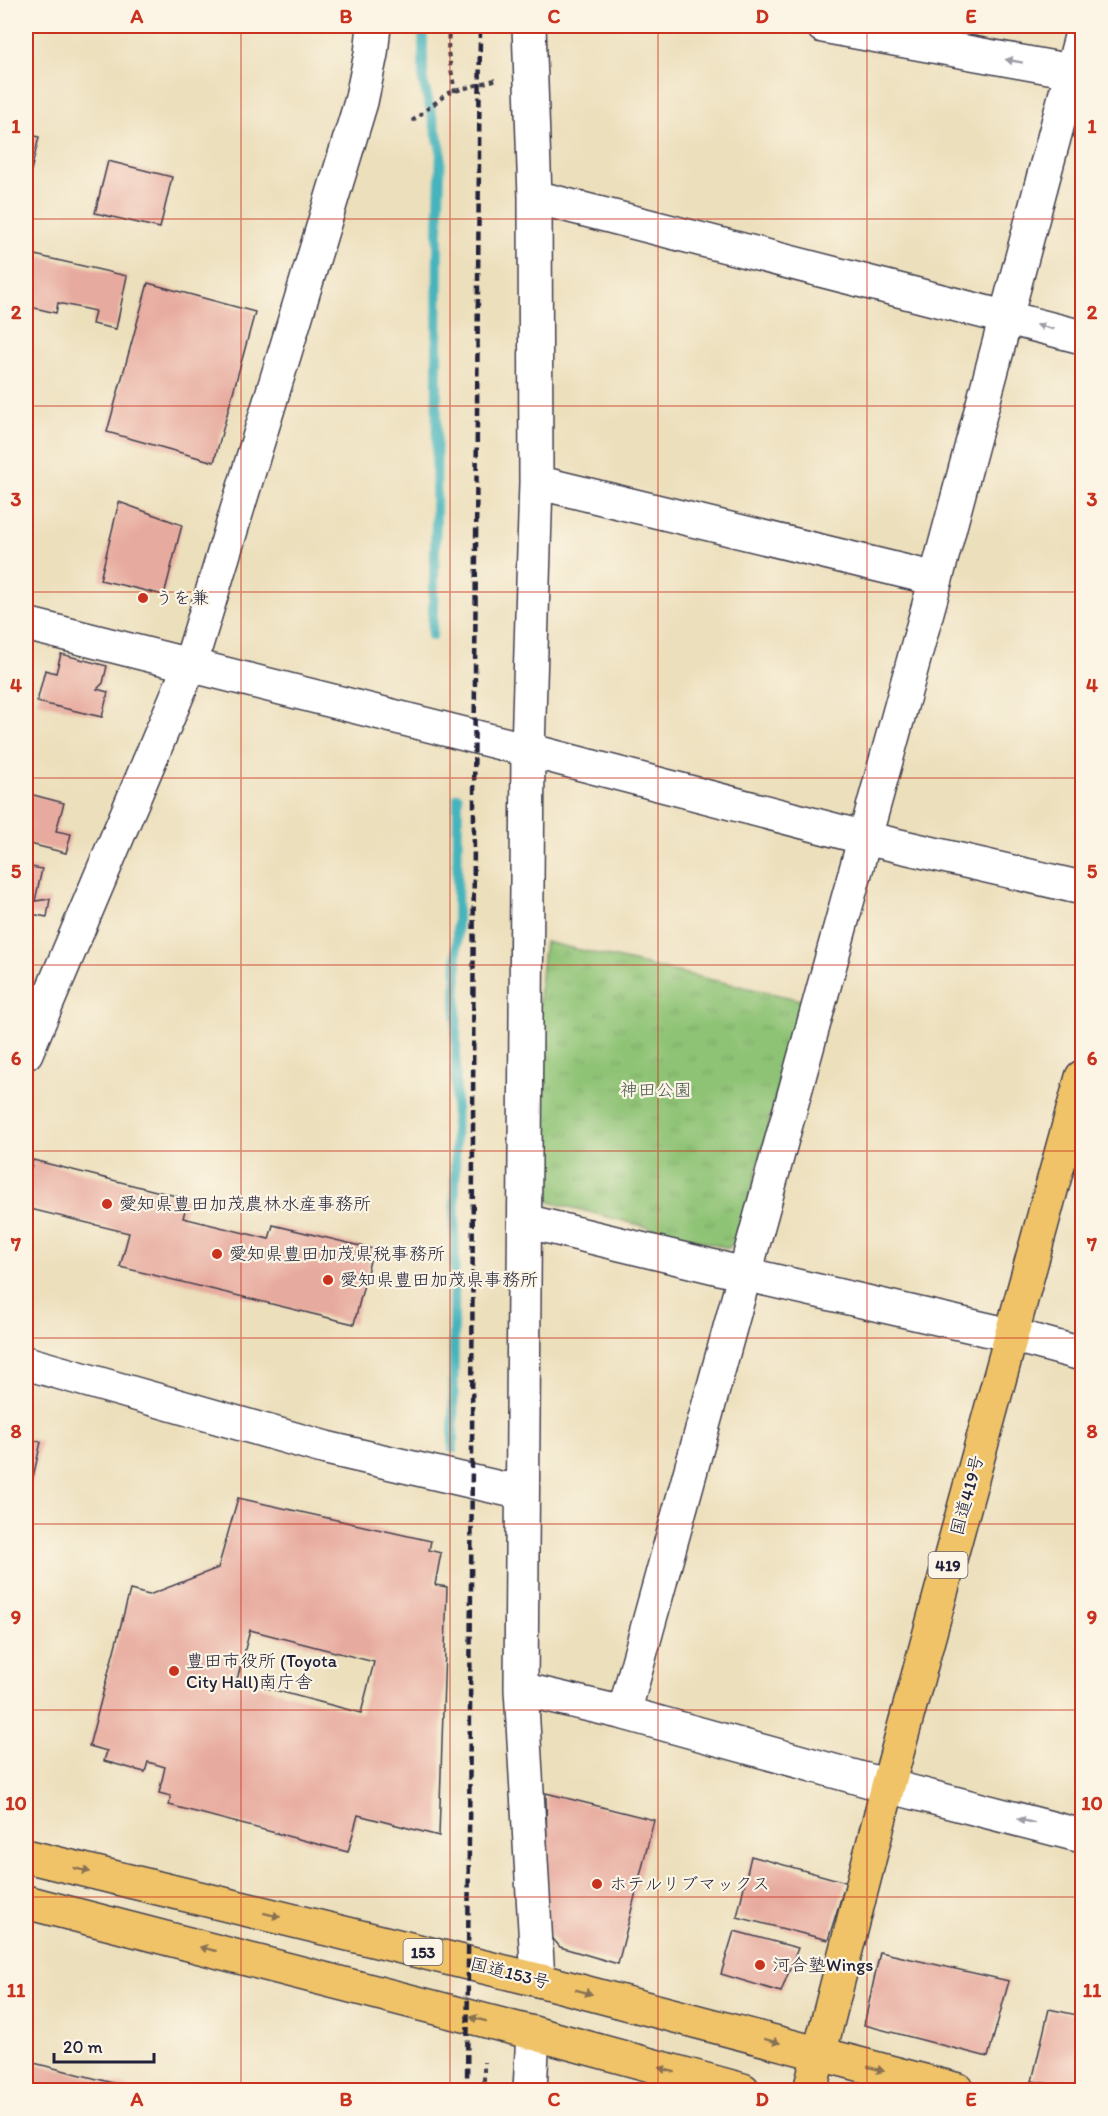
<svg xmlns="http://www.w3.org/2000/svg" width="1108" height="2116" viewBox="0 0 1108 2116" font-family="Itim,'Klee One',sans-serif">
	<defs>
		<pattern id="grass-tufts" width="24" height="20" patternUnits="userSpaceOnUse" patternTransform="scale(1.5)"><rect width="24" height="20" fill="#8ec375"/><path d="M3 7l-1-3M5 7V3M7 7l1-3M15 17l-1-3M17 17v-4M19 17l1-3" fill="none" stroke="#7aa766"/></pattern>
	</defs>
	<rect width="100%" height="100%" fill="#fcf5e5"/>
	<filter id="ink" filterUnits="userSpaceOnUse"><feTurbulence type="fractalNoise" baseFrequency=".0167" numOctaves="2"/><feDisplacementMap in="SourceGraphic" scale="12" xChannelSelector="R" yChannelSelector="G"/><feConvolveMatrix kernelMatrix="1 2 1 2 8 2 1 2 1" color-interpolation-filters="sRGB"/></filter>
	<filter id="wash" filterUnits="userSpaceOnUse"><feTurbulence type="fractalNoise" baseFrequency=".008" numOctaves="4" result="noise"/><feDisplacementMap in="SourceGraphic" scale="24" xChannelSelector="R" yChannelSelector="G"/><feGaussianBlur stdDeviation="1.35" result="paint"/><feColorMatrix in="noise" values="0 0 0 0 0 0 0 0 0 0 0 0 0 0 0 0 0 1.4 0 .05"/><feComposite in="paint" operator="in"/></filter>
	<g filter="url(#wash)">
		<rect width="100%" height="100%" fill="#ecdfbc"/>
		<path fill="url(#grass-tufts)" stroke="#587258" stroke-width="1.5" d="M545 942 801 1000 739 1240 728 1248 550 1202 542 1192C538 1109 533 1025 545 942Z"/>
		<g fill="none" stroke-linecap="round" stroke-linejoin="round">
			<path stroke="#44b4bc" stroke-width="10" d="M423 26V81L441 150 438 231 436 521 432 636
				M453 1449 458 797"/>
		</g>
		<g id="blocks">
			<path fill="#e7aa9e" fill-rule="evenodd" d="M26 133 39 137 31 171 26 169Z
				M108 161 172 177 160 228 95 213Z
				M26 253 127 276 116 329 92 324 95 311 58 303 56 313 26 306Z
				M148 283 255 312 214 462 107 432Z
				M119 502 182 525 164 595 100 580Z
				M61 654 107 666 103 683 97 689 108 692 102 717 37 702 45 670 56 673Z
				M26 793 64 803 56 831 71 834 66 853 26 843Z
				M26 866 42 869 35 901 50 899 47 917 26 913Z
				M26 924 33 925 26 957Z
				M33 1160 188 1199 183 1218 269 1239 273 1225 373 1249 354 1324 120 1267 129 1233 26 1208V1189Z
				M26 1438 41 1442 26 1508Z
				M238 1498 431 1541 429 1550 441 1553 435 1585 447 1587 439 1836 358 1815 348 1852 169 1805 171 1796 159 1793 165 1767 148 1762 145 1772 137 1770 104 1761 107 1751 89 1746 130 1590 149 1595 218 1568ZM250 1630 374 1662 361 1713 237 1680Z
				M546 1793 654 1820 618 1964 560 1947 548 1933Z
				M751 1856 846 1882 828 1940 737 1917Z
				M734 1931 798 1948 781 1992 721 1974Z
				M880 1952 1009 1981 988 2057 864 2025Z
				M1049 2009 1082 2016V2090L1032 2081Z
				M26 2061 133 2088 132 2090H26Z"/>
		</g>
	</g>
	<g filter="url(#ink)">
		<use href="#blocks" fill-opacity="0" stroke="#403e4e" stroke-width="1.5"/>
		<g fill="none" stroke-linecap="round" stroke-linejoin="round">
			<g stroke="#403e4e" stroke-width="36">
				<path id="minor" d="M529 26 535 197 536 482 528 750 521 1689 538 1980
					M823 26 1071 71
					M535 197 1082 337
					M536 482 936 579
					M26 624 528 750 865 838 1082 888
					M26 1053 190 665 361 102 371 54 374 26
					M525 1221 744 1274 1011 1335 1082 1354
					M26 1363 326 1448 522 1493
					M521 1689 624 1713 888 1786 1082 1836
					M624 1713 936 579 1082 33
					M530 2090 533 2033"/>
			</g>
			<g stroke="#403e4e" stroke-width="36">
				<path id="highway" d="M26 1856 538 1980 958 2090
					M26 1902 533 2033 743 2090
					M810 2090 888 1786 1082 1077"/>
			</g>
			<path stroke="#403e4e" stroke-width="4" stroke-dasharray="4.5 4.5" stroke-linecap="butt" d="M449 26 448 52 455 92
				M412 121 448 93 498 79
				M484 2090V2062"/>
			<use href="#minor" stroke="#fff" stroke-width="33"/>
			<use href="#highway" stroke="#f0c369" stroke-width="33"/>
			<path stroke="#22223b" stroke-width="4.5" stroke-dasharray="9 4.5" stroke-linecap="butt" d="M467 2090 472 1459 474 806 480 26"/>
		</g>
		<defs><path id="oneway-solid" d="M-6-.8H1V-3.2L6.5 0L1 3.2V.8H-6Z" transform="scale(1.5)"/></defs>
		<g fill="#9c9ca7">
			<use href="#oneway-solid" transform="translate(1014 61) rotate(-170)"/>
			<use href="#oneway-solid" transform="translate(1045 327) rotate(-165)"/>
			<use href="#oneway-solid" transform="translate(1026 1821) rotate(-166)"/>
		</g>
		<g fill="#897252">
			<use href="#oneway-solid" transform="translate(82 1870) rotate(14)"/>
			<use href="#oneway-solid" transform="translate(272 1915) rotate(14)"/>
			<use href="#oneway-solid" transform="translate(208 1949) rotate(-166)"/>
			<use href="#oneway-solid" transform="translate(584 1992) rotate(15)"/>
			<use href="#oneway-solid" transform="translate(478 2019) rotate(-165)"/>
			<use href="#oneway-solid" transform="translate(772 2041) rotate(15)"/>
			<use href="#oneway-solid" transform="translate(876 2069) rotate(15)"/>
			<use href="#oneway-solid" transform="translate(667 2070) rotate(-165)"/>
		</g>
	</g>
	<path fill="none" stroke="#c8321e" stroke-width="1.5" stroke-opacity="0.55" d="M241 26V2090M450 26V2090M658 26V2090M867 26V2090M26 219H1082M26 406H1082M26 592H1082M26 778H1082M26 965H1082M26 1151H1082M26 1338H1082M26 1524H1082M26 1710H1082M26 1897H1082"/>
	<g fill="#c8321e" stroke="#fcf5e5" stroke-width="2">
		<circle cx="143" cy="598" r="6"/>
		<circle cx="107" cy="1204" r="6"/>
		<circle cx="217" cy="1254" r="6"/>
		<circle cx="328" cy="1280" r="6"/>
		<circle cx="174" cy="1671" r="6"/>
		<circle cx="597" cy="1884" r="6"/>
		<circle cx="760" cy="1965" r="6"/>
	</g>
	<g text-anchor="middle" stroke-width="4.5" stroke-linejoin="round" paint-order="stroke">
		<g fill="#fcf5e5" stroke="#63616e" stroke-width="1.5">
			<rect x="928.5" y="1552" width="39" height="26" rx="4.5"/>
			<rect x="403.5" y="1939" width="39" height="26" rx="4.5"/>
		</g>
		<g font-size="16" font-weight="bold" fill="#22223b">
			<text x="948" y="1571">419</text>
			<text x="423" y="1958">153</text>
		</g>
		<g font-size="18" fill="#22223b" stroke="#fcf5e5" text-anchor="start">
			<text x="155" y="604">うを兼</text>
			<text x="119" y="1210">愛知県豊田加茂農林水産事務所</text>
			<text x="229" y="1260">愛知県豊田加茂県税事務所</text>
			<text x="340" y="1286">愛知県豊田加茂県事務所</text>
			<text x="186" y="1667">豊田市役所 (Toyota<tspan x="186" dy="21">City Hall)南庁舎</tspan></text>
			<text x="609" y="1890">ホテルリブマックス</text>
			<text x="772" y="1971">河合塾Wings</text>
		</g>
		<g font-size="18" fill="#485a4f" stroke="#fcf5e5">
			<text x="656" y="1096">神田公園</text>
		</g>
		<g font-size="18" fill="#22223b" stroke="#fcf5e5">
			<text transform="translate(967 1495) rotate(-75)" y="6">国道419号</text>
			<text transform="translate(510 1973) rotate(14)" y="6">国道153号</text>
		</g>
	</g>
	<rect width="1108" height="2116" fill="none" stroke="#fcf5e5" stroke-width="66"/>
	<path d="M54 2053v9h100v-9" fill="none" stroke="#22223b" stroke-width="3"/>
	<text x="63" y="2053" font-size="18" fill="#22223b" stroke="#fcf5e5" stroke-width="4.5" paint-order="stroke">20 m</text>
	<rect x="33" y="33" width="1042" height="2050" fill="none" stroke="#c8321e" stroke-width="2"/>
	<g font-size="20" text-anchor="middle" font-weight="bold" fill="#c8321e">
		<text x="137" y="23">A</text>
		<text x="346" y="23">B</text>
		<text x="554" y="23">C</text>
		<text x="762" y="23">D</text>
		<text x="971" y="23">E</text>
		<text x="16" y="133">1</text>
		<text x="1092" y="133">1</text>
		<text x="16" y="319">2</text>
		<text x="1092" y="319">2</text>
		<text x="16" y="506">3</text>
		<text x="1092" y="506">3</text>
		<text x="16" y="692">4</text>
		<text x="1092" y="692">4</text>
		<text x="16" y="878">5</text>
		<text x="1092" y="878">5</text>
		<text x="16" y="1065">6</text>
		<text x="1092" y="1065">6</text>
		<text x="16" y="1251">7</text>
		<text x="1092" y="1251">7</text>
		<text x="16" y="1438">8</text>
		<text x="1092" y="1438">8</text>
		<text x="16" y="1624">9</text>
		<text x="1092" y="1624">9</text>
		<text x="16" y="1810">10</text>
		<text x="1092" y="1810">10</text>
		<text x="16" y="1997">11</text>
		<text x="1092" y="1997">11</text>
		<text x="137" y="2106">A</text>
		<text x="346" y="2106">B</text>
		<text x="554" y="2106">C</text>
		<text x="762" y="2106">D</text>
		<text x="971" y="2106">E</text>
	</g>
</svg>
